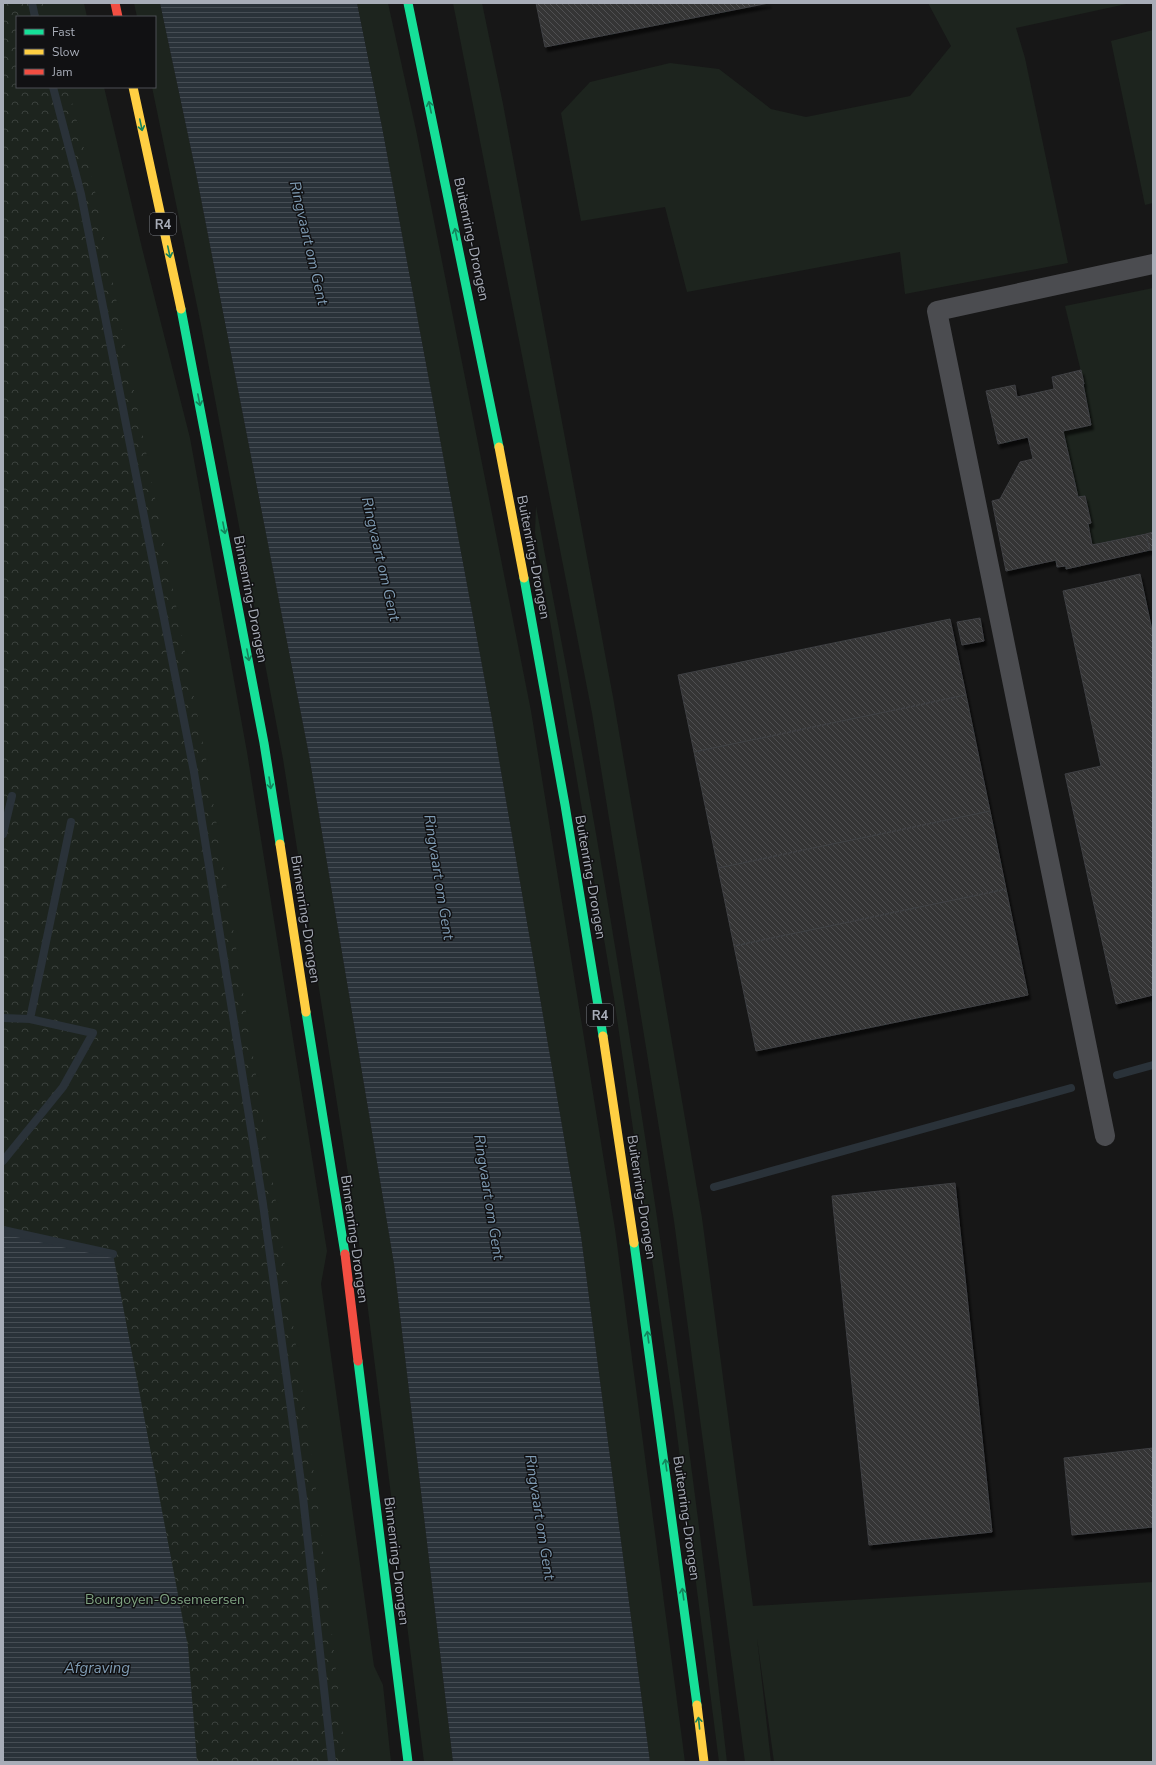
<svg xmlns="http://www.w3.org/2000/svg" width="1156" height="1765" viewBox="0 0 1156 1765" font-family="'Nunito Sans',sans-serif">
	<defs>
		<pattern id="park-crowns" width="20" height="18" patternUnits="userSpaceOnUse"><rect width="20" height="18" fill="#1d241e"/><path d="M2 6a3 3 0 1 1 6 0M12 15a3 3 0 1 1 6 0" fill="none" stroke="#3b413d"/></pattern>
		<pattern id="water-rules" width="6" height="5" patternUnits="userSpaceOnUse"><rect width="6" height="5" fill="#2a3239"/><path d="M0 2.5h6" fill="none" stroke="#464d54"/></pattern>
		<pattern id="building-back-hatch" width="6" height="6" patternUnits="userSpaceOnUse"><rect width="6" height="6" fill="#353536"/><path d="M-1 5l2 2M0 0l6 6M5-1l2 2" fill="none" stroke="#4f5051"/></pattern>
		<filter id="shadow"><feDropShadow dx="2.5" dy="4.5" stdDeviation="1" flood-color="#0009"/></filter>
	</defs>
	<rect width="100%" height="100%" fill="#171717"/>
	<path fill="#1d241e" d="M3 3H84L87 17H17V87H104L142 248 190 438 247 752 327 1251 321 1284 374 1666 383 1685 391 1762H197Z
		M134 3H160L195 168 309 755 394 1264 453 1762H424L363 1269 283 759 201 325 152 87H155V17H137Z
		M357 3H388L416 130 531 711 615 1229 685 1762H650L581 1236 492 719 382 127Z
		M453 3H482L503 104 613 697 702 1218 753 1606 1153 1582V1762H774L757 1638 771 1762H745L674 1221 592 713Z
		M928 3H1131L1016 28 1025 58 1068 263 905 294 900 252 687 292 665 207 581 221 561 113 590 82 670 63 719 69 771 109 806 117 910 96 951 46Z
		M1153 30V203L1145 205 1111 41Z
		M1153 288V532L1092 545 1088 524 1091 523 1086 496 1078 497 1063 431 1091 424 1083 384H1084L1065 306Z
		M536 506C549 579 564 652 577 726 639 1069 688 1415 727 1762H719L674 1411 614 998 535 533Z"/>
	<path fill="url(#park-crowns)" d="M3 3H46L49 17H17V87H68L95 191 208 769 276 1202 317 1496 346 1762H3Z"/>
	<path fill="url(#water-rules)" d="M160 3H357L382 127 492 719 581 1236 650 1762H453L394 1264 309 755 195 168Z
		M3 1230 113 1254 188 1647 197 1762H3Z"/>
	<g fill="none" stroke-linecap="round" stroke-linejoin="round">
		<path stroke="#2a3239" stroke-width="8" d="M32 3 35 17
			M53 87 81 194 194 772 263 1204 303 1497 332 1762
			M3 834 12 796
			M3 1018 30 1019 93 1033 63 1087 3 1161
			M30 1019 71 822
			M1117 1075 1153 1065
			M714 1187 1071 1088
			M3 1230 113 1254"/>
	</g>
	<path fill="url(#building-back-hatch)" stroke="#3f4043" filter="url(#shadow)" d="M536 3H769L545 47Z
		M1081 370 1084 384H1083L1091 425 1063 431 1078 497 1085 496 1091 523 1088 524 1092 545 1146 534 1150 550 1066 569V566L1057 567 1056 560 1006 571 992 501 1000 499 1020 462 1033 459 1028 437 998 444 986 391 1015 385 1017 397 1054 389 1052 377Z
		M1153 532V550H1150L1146 534Z
		M1140 574 1153 635V995L1116 1004 1065 774 1101 766 1063 591Z
		M980 618 984 641 962 645 957 622Z
		M950 619 966 695 694 752 678 675Z
		M966 695 990 811 718 868 694 752Z
		M990 811 1006 889 734 946 718 868Z
		M1006 889 1028 995 756 1051 734 946Z
		M955 1183 992 1532 869 1545 832 1196Z
		M1153 1448V1527L1072 1535 1064 1458Z"/>
	<g fill="none" stroke-linecap="round" stroke-linejoin="round">
		<path stroke="#4b4c50" stroke-width="20" d="M1105 1136 937 311 1153 264"/>
		<path stroke="#16e098" stroke-width="9" d="M408 3 499 447
			M181 309 264 743 280 844
			M524 578 565 805 603 1036
			M306 1012 345 1254
			M634 1243 697 1705
			M358 1361 408 1762"/>
		<path stroke="#ffcf43" stroke-width="9" d="M133 87 181 309
			M499 447 524 578
			M280 844 306 1012
			M603 1036 634 1243
			M697 1705 704 1762"/>
		<path stroke="#f24e42" stroke-width="9" d="M115 3 118 17
			M345 1254 358 1361"/>
	</g>
	<defs><path id="oneway-shaft" d="M-6 0H5M1.5-3L5.5 0L1.5 3" fill="none" stroke-width="1.6" stroke-linecap="round" stroke-linejoin="round"/></defs>
	<g stroke="#14835c">
		<use href="#oneway-shaft" transform="translate(430 107) rotate(-102)"/>
		<use href="#oneway-shaft" transform="translate(141 125) rotate(78)"/>
		<use href="#oneway-shaft" transform="translate(456 234) rotate(-102)"/>
		<use href="#oneway-shaft" transform="translate(169 252) rotate(78)"/>
		<use href="#oneway-shaft" transform="translate(199 400) rotate(79)"/>
		<use href="#oneway-shaft" transform="translate(224 528) rotate(79)"/>
		<use href="#oneway-shaft" transform="translate(248 655) rotate(79)"/>
		<use href="#oneway-shaft" transform="translate(270 783) rotate(81)"/>
		<use href="#oneway-shaft" transform="translate(648 1337) rotate(-98)"/>
		<use href="#oneway-shaft" transform="translate(666 1465) rotate(-98)"/>
		<use href="#oneway-shaft" transform="translate(683 1594) rotate(-98)"/>
		<use href="#oneway-shaft" transform="translate(699 1723) rotate(-96)"/>
	</g>
	<g text-anchor="middle" stroke-width="3" stroke-linejoin="round" paint-order="stroke">
		<g fill="#111113" stroke="#7b7e86" stroke-width="1">
			<rect x="150" y="213" width="26" height="22" rx="3"/>
			<rect x="587" y="1004" width="26" height="22" rx="3"/>
		</g>
		<g font-size="13" font-weight="bold" fill="#a8adb8">
			<text x="163" y="229">R4</text>
			<text x="600" y="1020">R4</text>
		</g>
		<g font-size="14" fill="#a8adb8" stroke="#111113">
			<text transform="translate(472 239) rotate(78)" y="5">Buitenring-Drongen</text>
			<text transform="translate(534 557) rotate(79)" y="5">Buitenring-Drongen</text>
			<text transform="translate(251 599) rotate(79)" y="5">Binnenring-Drongen</text>
			<text transform="translate(591 877) rotate(80)" y="5">Buitenring-Drongen</text>
			<text transform="translate(306 919) rotate(81)" y="5">Binnenring-Drongen</text>
			<text transform="translate(642 1197) rotate(81)" y="5">Buitenring-Drongen</text>
			<text transform="translate(355 1239) rotate(82)" y="5">Binnenring-Drongen</text>
			<text transform="translate(687 1518) rotate(82)" y="5">Buitenring-Drongen</text>
			<text transform="translate(397 1561) rotate(83)" y="5">Binnenring-Drongen</text>
		</g>
		<g font-size="14" fill="#7fa381" stroke="#111113">
			<text x="165" y="1604">Bourgoyen-Ossemeersen</text>
		</g>
		<g font-size="15" font-style="italic" fill="#7f9bb3" stroke="#111113">
			<text transform="translate(309 243) rotate(77)" y="5">Ringvaart om Gent</text>
			<text transform="translate(381 559) rotate(77)" y="5">Ringvaart om Gent</text>
			<text transform="translate(439 877) rotate(81)" y="5">Ringvaart om Gent</text>
			<text transform="translate(489 1197) rotate(81)" y="5">Ringvaart om Gent</text>
			<text transform="translate(540 1517) rotate(81)" y="5">Ringvaart om Gent</text>
			<text x="97" y="1673">Afgraving</text>
		</g>
	</g>
	<rect width="1156" height="1765" fill="none" stroke="#a8adb8" stroke-width="8"/>
	<rect x="16" y="16" width="140" height="72" fill="#111113" stroke="#4d4f55"/>
	<rect x="24" y="29" width="20" height="6" fill="#16e098" stroke="#4d4f55"/>
	<text x="52" y="36" font-size="12" fill="#a8adb8">Fast</text>
	<rect x="24" y="49" width="20" height="6" fill="#ffcf43" stroke="#4d4f55"/>
	<text x="52" y="56" font-size="12" fill="#a8adb8">Slow</text>
	<rect x="24" y="69" width="20" height="6" fill="#f24e42" stroke="#4d4f55"/>
	<text x="52" y="76" font-size="12" fill="#a8adb8">Jam</text>
</svg>
